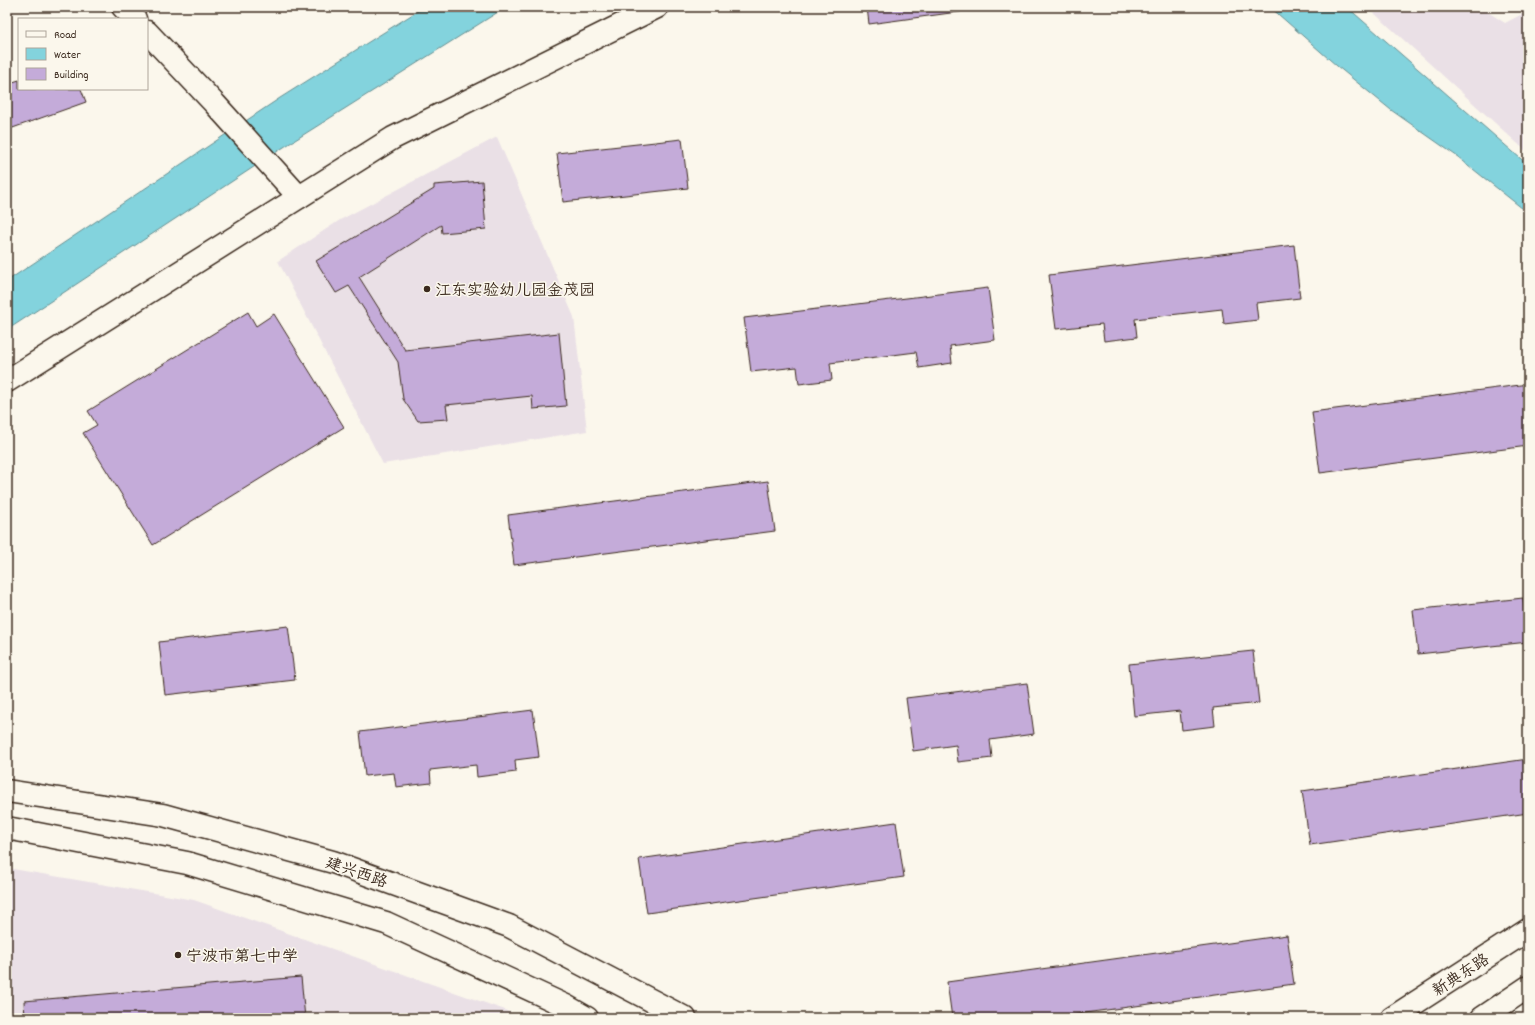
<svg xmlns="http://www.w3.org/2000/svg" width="1535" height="1025" viewBox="0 0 1535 1025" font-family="Dekko,'LXGW WenKai TC',sans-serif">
	<rect width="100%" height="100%" fill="#fbf7ec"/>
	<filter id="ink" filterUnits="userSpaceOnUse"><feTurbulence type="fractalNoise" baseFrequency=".025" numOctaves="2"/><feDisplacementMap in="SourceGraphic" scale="8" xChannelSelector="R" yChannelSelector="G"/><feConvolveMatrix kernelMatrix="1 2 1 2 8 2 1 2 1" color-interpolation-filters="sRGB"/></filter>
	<g filter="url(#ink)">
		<path fill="#eae0e6" d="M1379 7H1480L1505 23 1528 11V153L1373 12Z
			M497 137 574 317 587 431 383 464 278 261 340 220Z
			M7 868 194 900 505 1010 519 1018H7Z"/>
		<path fill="#83d3dd" stroke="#668f91" d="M424 7H506L284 147 7 330V281L280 98Z
			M1270 7H1347L1528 165V213L1458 157 1391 110 1337 66Z"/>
		<path fill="#c4abd9" stroke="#3b2a1e" d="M867 7H995L869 24Z
			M19 80V89H81L86 102 7 130V84Z
			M682 139 688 188 563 202 557 153Z
			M482 181 486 229 442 233 441 225 359 277 405 350 559 333 566 406 533 409 532 396 446 405 448 419 418 421 403 399 398 362 349 286 336 293 316 261 434 189V185Z
			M1294 245 1300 298 1256 303 1258 320 1224 324 1222 309 1135 319 1137 337 1104 341 1102 324 1056 329 1049 275Z
			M988 288 995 340 950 346 952 363 919 368 916 352 830 363 832 380 799 384 797 367 751 372 744 318Z
			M248 312 256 326 274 314 344 427 153 545 83 433 97 425 88 411Z
			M1528 384V446L1320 473 1312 412Z
			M768 481 775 531 514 565 508 515Z
			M1523 598 1528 642 1418 654 1413 610Z
			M288 626 295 680 165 695 159 642Z
			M1253 651 1259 703 1213 708 1215 726 1182 730 1180 711 1134 716 1129 664Z
			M1027 683 1034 734 990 740 992 758 958 762 956 745 913 751 906 698Z
			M533 710 539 757 515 760 516 772 477 777 476 765 430 770 431 783 396 787 394 773 365 776 360 732Z
			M1528 759V813L1310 845 1302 791Z
			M896 822 904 877 647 913 639 859Z
			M1287 935 1294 984 1049 1018H952L947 982Z
			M301 977 305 1018H25L24 1001Z"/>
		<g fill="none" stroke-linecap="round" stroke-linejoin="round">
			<g stroke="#3b2a1e" stroke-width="25">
				<path id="street" d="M123 7 135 19
					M147 32 215 104 299 197"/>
			</g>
			<g stroke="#3b2a1e" stroke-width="25">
				<path id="secondary" d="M7 381 393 138 657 7
					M7 791 163 815 333 862 509 926 685 1018
					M7 828 187 863 386 923 566 1006 587 1018
					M1392 1018 1528 930
					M1482 1018 1528 987"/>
			</g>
			<use href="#street" stroke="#fbf7ec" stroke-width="22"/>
			<use href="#secondary" stroke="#fbf7ec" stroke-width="22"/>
		</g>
	</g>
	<g fill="#3b2a1e" stroke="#fbf7ec" stroke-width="1.5">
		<circle cx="427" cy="289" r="4"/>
		<circle cx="178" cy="955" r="4"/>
	</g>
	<g text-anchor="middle" stroke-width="3" stroke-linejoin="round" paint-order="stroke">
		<g font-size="16" fill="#3b2a1e" stroke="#fbf7ec" text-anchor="start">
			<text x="435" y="295">江东实验幼儿园金茂园</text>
			<text x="186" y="961">宁波市第七中学</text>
		</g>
		<g font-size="16" fill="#3b2a1e" stroke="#fbf7ec">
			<text transform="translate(357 871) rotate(19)" y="6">建兴西路</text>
			<text transform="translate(1460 974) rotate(-33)" y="6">新典东路</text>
		</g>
	</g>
	<rect width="1535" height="1025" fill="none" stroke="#fbf7ec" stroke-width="24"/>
	<rect x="12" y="12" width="1511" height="1001" fill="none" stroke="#3b2a1e" stroke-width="1.5" filter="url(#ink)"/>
	<rect x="18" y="18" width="130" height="72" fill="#fbf7ec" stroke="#aea59a"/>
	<rect x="26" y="31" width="20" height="6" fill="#fbf7ec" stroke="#aea59a"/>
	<text x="54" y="38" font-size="12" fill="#3b2a1e">Road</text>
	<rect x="26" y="48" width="20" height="12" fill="#83d3dd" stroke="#aea59a"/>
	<text x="54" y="58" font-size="12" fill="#3b2a1e">Water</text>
	<rect x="26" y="68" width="20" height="12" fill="#c4abd9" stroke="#aea59a"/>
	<text x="54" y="78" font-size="12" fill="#3b2a1e">Building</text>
</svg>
